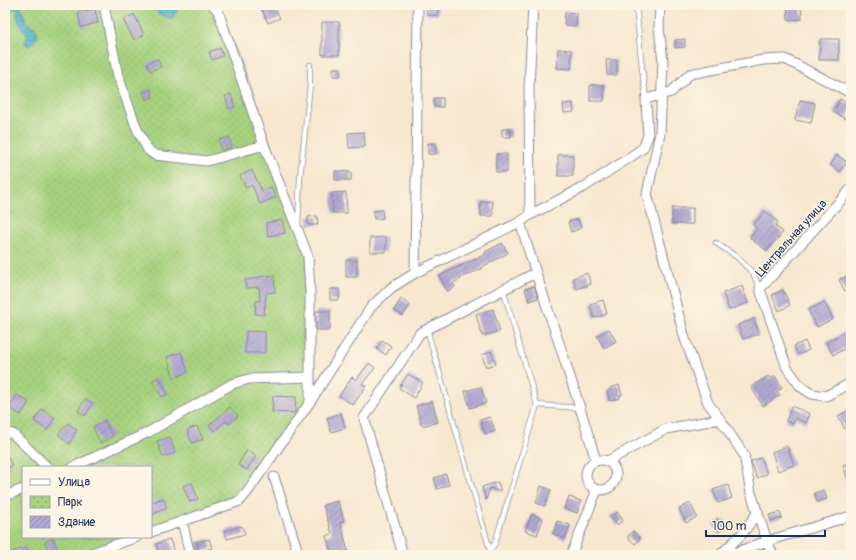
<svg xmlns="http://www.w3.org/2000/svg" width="856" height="560" viewBox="0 0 856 560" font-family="Pangolin,sans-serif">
	<defs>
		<pattern id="park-dots" width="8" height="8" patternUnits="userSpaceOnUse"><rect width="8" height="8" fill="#a6d17d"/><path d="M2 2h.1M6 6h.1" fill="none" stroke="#8eb46e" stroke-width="1.8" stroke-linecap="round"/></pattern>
		<pattern id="water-rules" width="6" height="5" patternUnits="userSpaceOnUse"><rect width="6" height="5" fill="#4fb6ce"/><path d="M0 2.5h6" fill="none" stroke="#4194aa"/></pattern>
		<pattern id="building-hatch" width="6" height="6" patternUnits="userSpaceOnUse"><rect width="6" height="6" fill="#b1a7d3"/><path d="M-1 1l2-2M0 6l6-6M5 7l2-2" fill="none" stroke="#8f88ae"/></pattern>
	</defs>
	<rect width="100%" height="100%" fill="#fcf5e5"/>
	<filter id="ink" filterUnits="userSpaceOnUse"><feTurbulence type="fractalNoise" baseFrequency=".025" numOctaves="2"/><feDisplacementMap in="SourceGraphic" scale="8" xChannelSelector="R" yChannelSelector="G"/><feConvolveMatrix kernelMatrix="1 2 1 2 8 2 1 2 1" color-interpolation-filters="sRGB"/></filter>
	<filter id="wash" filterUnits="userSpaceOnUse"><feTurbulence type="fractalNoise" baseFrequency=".012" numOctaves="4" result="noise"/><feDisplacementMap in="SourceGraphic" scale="16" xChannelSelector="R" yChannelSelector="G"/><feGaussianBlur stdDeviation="0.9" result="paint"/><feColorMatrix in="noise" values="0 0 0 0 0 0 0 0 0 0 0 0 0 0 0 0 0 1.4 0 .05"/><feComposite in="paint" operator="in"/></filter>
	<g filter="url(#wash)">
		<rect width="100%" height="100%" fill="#f7e7cf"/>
		<path fill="url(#park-dots)" stroke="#60806e" d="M5 5H219L268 138 307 253 308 396 239 495 151 528V467H23V537H126L78 555H5Z"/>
		<path fill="url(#water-rules)" stroke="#357296" d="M6 5H20L27 23 35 28 38 34C36 40 33 43 27 46L25 42 28 36C24 27 14 23 18 9L16 8 12 10 8 9Z
			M150 5H180L172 19 159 14Z"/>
		<g id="blocks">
			<path fill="url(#building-hatch)" d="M268 5H273L280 18 268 23 261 8Z
				M427 5H438V15H427Z
				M787 5H801L802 19 788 20Z
				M95 9 98 23 81 27 78 12Z
				M565 12 577 13 576 26 564 25Z
				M134 14 144 35 134 40 123 20Z
				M322 22H339V55H322Z
				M685 39V47L675 48V40Z
				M820 39H839V60H819Z
				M220 48 223 56 212 60 209 52Z
				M558 49 572 50 571 69 557 68Z
				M158 59 161 67 150 71 147 63Z
				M606 60H617V75H607Z
				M333 68H340V76H333Z
				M590 85H604V101H590Z
				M151 89 153 97 146 100 143 92Z
				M231 94 235 107 229 109 225 96Z
				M434 98H443V107H434Z
				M840 99 851 105V110L846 119 833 112Z
				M800 100 815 103 811 123 795 120Z
				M573 103 574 112 564 113 563 104Z
				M502 129H511V137H502Z
				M364 132 365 147 349 148 348 133Z
				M229 137 232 147 221 150 219 140Z
				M428 143H435L436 154H428Z
				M496 154H507V172H496Z
				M558 155H573V176H558Z
				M837 155 847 162 840 172 830 165Z
				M252 170 262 191 271 187 276 197 260 204 252 185 246 188 240 176Z
				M335 171 351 172V180H335Z
				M346 192 347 213H333L332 193Z
				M492 201 493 216H481L480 202Z
				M672 208H693V224H672Z
				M382 210 383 218 374 219 373 211Z
				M765 211 778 222 775 226 783 232 767 251 750 238 757 229 753 225Z
				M317 216 318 225H308V217Z
				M578 219 581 228 571 232 568 222Z
				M282 220 285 233 268 236 266 223Z
				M386 237V252H370V238Z
				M502 243 508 253 482 267 483 268 460 278 461 279 453 283 455 287 447 291 439 276 486 254 485 252Z
				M346 260H357V277H346Z
				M587 273 591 284 576 289 573 278Z
				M851 274V288L845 291 839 280Z
				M274 275 275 292 266 293 264 315 255 314 256 301H260L259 287 246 288 245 280 258 278V277Z
				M534 286 538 298 529 301 525 289Z
				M742 286 748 303 729 310 723 293Z
				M330 289H339V300H330Z
				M783 290 790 305 779 311 772 295Z
				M401 299 410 305 403 316 394 310Z
				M603 300 607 314 594 318 590 304Z
				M824 302 833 319 817 327 808 310Z
				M493 309 500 331 482 336 476 314Z
				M316 311H330V330H316Z
				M754 319 759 334 743 339 738 325Z
				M609 329 616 341 604 348 597 336Z
				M246 331 265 332V353H245Z
				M845 332 851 343V358L846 348 833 355 826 342Z
				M382 340 391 346 386 355 377 349Z
				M805 341 809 350 798 355 794 346Z
				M491 351 496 364 486 367 482 355Z
				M181 352 188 372 174 378 167 357Z
				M369 363 375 368 362 384 366 386 353 405 339 396 352 377 356 380Z
				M408 374 423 383 414 398 399 388Z
				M768 376 770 379 775 376 782 388 777 391 780 395 763 406 751 387Z
				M159 377 168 394 162 397 152 381Z
				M619 385 622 395 619 396 620 398 610 401 607 391 610 390V388Z
				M481 387 486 403 470 408 465 391Z
				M17 395 29 402 21 415 9 408Z
				M273 396 296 397 295 413 272 412Z
				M85 399 93 403 85 416 78 411Z
				M432 401 438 422 422 426 416 406Z
				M792 406 810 414 806 423 795 418 793 424 786 421Z
				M230 407 238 416 229 424 226 421 214 431 209 425Z
				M42 409 55 418 47 430 34 421Z
				M849 410 851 414V426L845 429 838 416Z
				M341 413 345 428 331 432 327 418Z
				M490 417 495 431 485 434 480 420Z
				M105 421 113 436 100 443 93 427Z
				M68 423 77 430 69 444 58 434Z
				M197 426 203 439 192 443 187 430Z
				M170 437 175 453 163 457 157 441Z
				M787 446 794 465 778 471 772 452Z
				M247 450 256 456 247 470 238 465Z
				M5 451 12 466 5 469Z
				M761 458 767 474 757 478 751 461Z
				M851 463V486H850L843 465Z
				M446 474 449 485 437 489 434 478Z
				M498 482 501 492 490 488 486 500 482 487Z
				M192 483 198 499 190 502 183 486Z
				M728 485 732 498 718 503 713 490Z
				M541 486 551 490 545 506 536 503Z
				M824 490 827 499 817 502 814 493Z
				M569 497 581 501 577 513 564 508Z
				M163 498 167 508 151 515V503Z
				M338 501 344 521 340 522 348 551 332 555 326 536 332 534 323 505Z
				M690 503 697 517 686 523 679 509Z
				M617 512 623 520 617 525 610 517Z
				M780 512 782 518 771 521 769 515Z
				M532 514 543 519 537 535 525 531Z
				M722 519 727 527 718 532 713 524Z
				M557 521 570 525 565 539 553 534Z
				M242 526 245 534 227 539 224 531Z
				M633 531 640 538 635 544 627 537Z
				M53 538 58 550 50 553 45 542Z
				M170 539 174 553 169 555H160L156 544Z
				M209 539 212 548 199 552 197 542Z
				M26 547 29 555H8L7 554Z"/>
		</g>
	</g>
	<g filter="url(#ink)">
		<use href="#blocks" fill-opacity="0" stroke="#898b96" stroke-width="1"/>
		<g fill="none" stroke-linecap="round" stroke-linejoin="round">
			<g stroke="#898b96" stroke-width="6">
				<path id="service" d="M636 5 642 68 646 99
					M298 225 300 177 310 85V65
					M716 243 737 257 753 273 760 289
					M427 329 490 550
					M537 405 581 408
					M488 555 495 543 537 405 503 289"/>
			</g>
			<g stroke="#898b96" stroke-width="11">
				<path id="minor" d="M104 5 118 76 137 129 148 150 155 155 207 161 264 145
					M213 5 218 11 264 145 308 256 310 292V402
					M660 5 659 28 663 61 660 133 647 194 685 339 708 403 720 419 744 455 751 493 767 541 773 555
					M851 189 760 289 787 368 801 387 812 394 826 396 851 383
					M530 215 529 87 533 5
					M520 222C544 302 573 380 596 461
					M415 273 418 5
					M5 432 13 434 47 467
					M586 475a15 15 0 1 1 30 0a15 15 0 1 1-30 0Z
					M608 461 666 429 720 419
					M73 467 147 433 232 384 249 379 310 377
					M274 477 299 555
					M5 496 23 489
					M182 521 190 555
					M151 532 240 501 248 491 310 402 371 307 391 288 415 273 520 222 530 215 584 187 629 158 643 148 648 136 646 99 671 92 690 74 763 60 785 59 851 93
					M86 555 137 537
					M403 555 364 418 420 333 535 273
					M571 555 597 490
					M720 555 742 534 758 512
					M729 555 767 541 851 516"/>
			</g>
			<use href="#service" stroke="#fff" stroke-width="4.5"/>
			<use href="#minor" stroke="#fff" stroke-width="9"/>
		</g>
	</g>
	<g text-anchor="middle" stroke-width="3" stroke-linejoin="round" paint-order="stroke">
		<g font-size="12" fill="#1b2f5e" stroke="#fcf5e5">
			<text transform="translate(791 238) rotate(-48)" y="4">Центральная улица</text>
		</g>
	</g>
	<rect width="856" height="560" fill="none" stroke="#fcf5e5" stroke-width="20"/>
	<rect x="22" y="466" width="130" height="72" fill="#fcf5e5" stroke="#a2a6af"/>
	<rect x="30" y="479" width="20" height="6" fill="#ffffff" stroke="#a2a6af"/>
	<text x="58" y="486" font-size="12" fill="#1b2f5e">Улица</text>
	<rect x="30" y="496" width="20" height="12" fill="url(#park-dots)" stroke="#a2a6af"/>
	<text x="58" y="506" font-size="12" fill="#1b2f5e">Парк</text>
	<rect x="30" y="516" width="20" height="12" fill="url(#building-hatch)" stroke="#a2a6af"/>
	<text x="58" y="526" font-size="12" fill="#1b2f5e">Здание</text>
	<path d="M706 530v6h119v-6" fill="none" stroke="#1b2f5e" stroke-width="2"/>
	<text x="712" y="530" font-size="12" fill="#1b2f5e" stroke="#fcf5e5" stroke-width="3" paint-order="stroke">100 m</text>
</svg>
